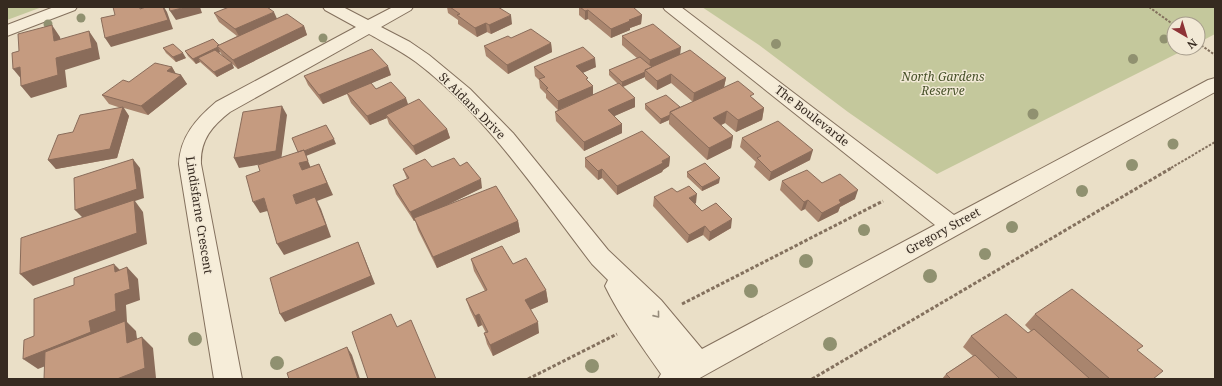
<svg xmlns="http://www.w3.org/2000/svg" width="1222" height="386" viewBox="0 0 1222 386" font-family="'Noto Serif',serif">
	<rect width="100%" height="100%" fill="#eadfc7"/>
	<path fill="#c4c89c" d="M7 7H42L7 20Z
		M702 7H1215V34L1198 43V24H1174V48H1188L937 174 848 112 759 45Z"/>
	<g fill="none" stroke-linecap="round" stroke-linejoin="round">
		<g stroke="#84715e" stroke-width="2">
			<path id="minor" d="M54 7H77L75 10 7 36V25Z
				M323 7H343L368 20 393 7H413L411 10 381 27 410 42 429 55 470 89 513 133 608 250 661 300 702 349 935 225 665 10 663 7H681L954 215 1208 80 1215 78V92L698 379H658L661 374C641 345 620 317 605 286L608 280 592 264C538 194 487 116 416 62 401 51 385 43 369 34L230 112C212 126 200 140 201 164L242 379H214L179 164C180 137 196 119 216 102L356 27 325 10Z"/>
		</g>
		<path stroke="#84715e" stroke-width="2" stroke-dasharray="2.5 1.5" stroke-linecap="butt" d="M1149 7 1174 25
			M1198 43 1215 55
			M1171 168 1215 142"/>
		<path stroke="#84715e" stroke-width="3" stroke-dasharray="3.5 2" stroke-linecap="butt" d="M682 304 883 201
			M528 379 617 334
			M812 379 1173 167"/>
		<use href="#minor" fill="#f6edd9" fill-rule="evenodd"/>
	</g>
	<g fill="#909170">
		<circle cx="81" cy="18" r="4.5"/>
		<circle cx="48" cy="24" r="4.5"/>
		<circle cx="323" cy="38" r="4.5"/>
		<circle cx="1164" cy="39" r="4.5"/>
		<circle cx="776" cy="44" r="5"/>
		<circle cx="1133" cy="59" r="5"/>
		<circle cx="1033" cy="114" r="5.5"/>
		<circle cx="1173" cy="144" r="5.5"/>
		<circle cx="1132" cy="165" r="6"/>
		<circle cx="1082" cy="191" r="6"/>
		<circle cx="1012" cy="227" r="6"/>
		<circle cx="864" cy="230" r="6"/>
		<circle cx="985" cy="254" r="6"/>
		<circle cx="806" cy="261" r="7"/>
		<circle cx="930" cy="276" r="7"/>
		<circle cx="751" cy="291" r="7"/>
		<circle cx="195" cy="339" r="7"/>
		<circle cx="830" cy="344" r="7"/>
		<circle cx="277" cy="363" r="7"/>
		<circle cx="592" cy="366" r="7"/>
	</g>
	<path fill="#a9856e" d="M447 7H498L512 24 491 34 487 32 477 37 458 24V20L448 13Z
		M579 7H633L642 15 641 24 630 28V30L611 38 588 19 585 20 579 15Z
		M214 13 277 19 304 26 307 35 238 69 222 55 220 52 219 53 234 68 217 77 200 62 196 64 188 56 185 51 219 45 237 36 219 22Z
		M622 36 680 55 726 78 724 87 753 98 764 108 762 120 736 132 725 123 721 125 733 136 731 148 707 160 669 124V120L660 124 645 109V104L680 107 693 102 671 83 657 90 645 79V77L623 87 635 107 614 116 622 124V133L584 151 556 121 555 112 558 110 546 98V94L540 88 539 80 535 76 534 67H596L582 73 588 81 593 95 618 84 609 75V70L638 59 622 45Z
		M511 38 551 43 552 52 508 74 486 56 484 46Z
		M163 48 186 58 176 62 166 53Z
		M172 67 176 74 181 75 187 84 148 115 124 108 129 116 117 158 56 169 48 160 73 132 121 108 109 104 102 95 129 82Z
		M391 75 371 83 376 89 408 104 447 129 450 138 416 155 389 124 387 118 370 125 351 103 347 94 323 104 308 85 304 76Z
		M742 138 810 160 769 181 754 167 756 162 740 147Z
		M670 157 669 166 663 170 662 172 617 195 602 178 598 180 585 167V158Z
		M460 166 482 188 447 205 518 221 520 232 437 268 418 230 415 220 414 221 396 194 393 185 407 179 403 169Z
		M687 172 719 183 702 191 687 177Z
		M782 181 822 183 855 199 840 207 838 212 818 222 805 209 801 211 780 190Z
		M677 192 696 203 695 204 702 211 731 228 709 241 703 235 687 243 653 206 654 197Z
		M471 259 513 264 546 290 548 302 530 310 539 333 493 356 487 344 484 333H486L482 325 478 327 470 310 466 299 485 291 474 271Z
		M1035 314 1137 350 1153 379H942L946 374 973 356 963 347 971 336 1028 333 1031 331 1025 325Z"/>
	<path fill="#8a6c5a" d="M163 7H164L167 12 173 29 111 47 105 38Z
		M186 7H200L202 13 176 20 170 11Z
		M588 10V19L585 20V11Z
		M274 12 278 21 240 38 235 29Z
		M511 15 512 24 491 34 489 25Z
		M642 15 641 24 630 28V30L611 38V29L629 20Z
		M486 23 487 32 477 37 475 28Z
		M52 25 60 37 63 53 54 41Z
		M304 26 307 35 238 69 233 60Z
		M89 31 97 43 100 59 65 70 67 87 31 98 21 86Z
		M551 43 552 52 508 74 507 65Z
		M218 47 220 52 202 61 198 58 200 62 196 64 193 59Z
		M681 47 680 56 649 69 650 60Z
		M183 53 186 58 176 62 173 57Z
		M595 58 596 67 576 76V66Z
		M232 63 234 68 217 77 214 72Z
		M388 66 391 75 323 104 319 95Z
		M20 67 23 81 13 69Z
		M172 67 177 76 167 71Z
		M645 72V77L622 87V82Z
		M671 74V83L657 90V81Z
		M181 75 187 84 148 115 141 106Z
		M726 78 724 87 693 102 694 93Z
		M593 86V95L558 110V101Z
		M406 98 409 107 386 115 387 118 370 125 367 116Z
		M635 98V107L608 119V110Z
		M282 106 287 115 281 161 239 168 234 158Z
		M123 107 129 116 117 158 56 169 48 160Z
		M764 108 762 120 736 132 738 120Z
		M727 111 725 123 711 130 713 118Z
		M670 115 669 120 660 124 661 119Z
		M622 124V133L584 151V142Z
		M447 129 450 138 416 155 413 146Z
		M733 136 731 148 707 160 709 148Z
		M334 139 336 144 306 156 313 173 302 170 299 163V153Z
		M813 150 810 160 769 181 771 172Z
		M670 157 669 166 663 170 662 172 617 195V186Z
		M133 159 140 168 144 198 135 201 143 212 147 244 33 286 20 274 84 219 75 210Z
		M319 164 333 195 317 201 321 209 331 237 284 255 277 244 296 204 293 195Z
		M602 169V178L598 180V171Z
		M720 178 719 183 702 191V187Z
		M481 179 482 188 414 221 410 212Z
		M858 190 855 199 840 207 838 212 818 222 822 213 839 200Z
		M697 194 696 203 688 207 689 198Z
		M264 198 271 210 260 213 253 202Z
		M808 200 805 209 801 211 804 202Z
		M732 219 731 228 709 241 710 232Z
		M518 221 520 232 437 268 433 257Z
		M705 226 703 235 687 243 689 235Z
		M358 242 375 284 285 322 280 314Z
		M114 264 125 275 115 272Z
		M127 267 138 279 140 300 126 305 127 322 136 331 139 354 103 343 38 369 23 359 89 321 115 294Z
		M546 290 548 302 527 311 525 300Z
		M479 314 482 325 478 327 475 316Z
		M538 322 539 333 493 356 490 345Z
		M142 337 153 348 156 378 154 379H117Z
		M347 347 352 355 360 379H358Z"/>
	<path fill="#c59b80" stroke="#8a6c5a" d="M113 7H140V9L146 7H163L168 20 105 38 101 18 115 15Z
		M169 7H186L170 11Z
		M229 7H267L274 12 235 29 214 13Z
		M450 7H498L511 15 489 25 486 23 475 28 457 15 460 14Z
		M580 7H633L642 15 629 20 630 21 611 29 588 10 585 11Z
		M287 14 304 26 233 60 217 46Z
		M653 24 681 47 650 60 622 36Z
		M52 25 54 41 89 31 92 48 56 58 58 75 21 86 20 67 13 69 12 53 19 51 18 34Z
		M531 29 551 43 507 65 484 46 508 36 511 38Z
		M213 39 219 45 217 46 218 47 193 59 185 51Z
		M173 44 183 53 173 57 163 48Z
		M583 47 595 58 576 66 588 78 586 79 593 86 558 101 546 89 548 88 539 79 545 77 534 67Z
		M372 49 388 66 319 95 304 76Z
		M215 50 232 63 214 72 198 58Z
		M690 50 726 78 694 93 671 74 657 81 645 70Z
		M640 57 652 67 645 70V72L622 82 609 70Z
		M155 63 172 67 167 71 181 75 141 106 102 95 123 80 129 82Z
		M738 81 754 94 750 96 764 108 738 120 727 111 713 118 733 136 709 148 670 112Z
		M391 82 406 98 367 116 347 93 371 83 376 89Z
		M619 83 635 98 608 110 622 124 584 142 555 112Z
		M666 95 680 107 670 112V115L661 119 645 104Z
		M419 99 447 129 413 146 386 115Z
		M282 106 276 151 234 158 243 112Z
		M123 107 110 149 48 160 58 135 73 132 80 115Z
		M778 121 813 150 771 172 757 158 761 156 742 138Z
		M326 125 334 139 304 151V150L298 152 292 138Z
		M642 131 670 157 662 161 663 163 617 186 602 169 598 171 585 158Z
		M304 150 308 161 299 163 302 170 319 164 327 183 293 195 296 204 315 197 326 225 277 244 264 198 253 202 246 176 260 171 258 165Z
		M454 158 460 166 467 162 481 179 410 212 393 185 409 178 403 169 425 159 432 167Z
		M133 159 137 189 75 210 74 178Z
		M705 163 720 178 702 187 687 172Z
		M807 170 822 183 840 174 858 190 839 200 841 203 822 213 808 200 804 202 782 181Z
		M496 186 518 221 433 257 414 218Z
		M689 186 697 194 689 198 702 211 716 203 732 219 710 232 705 226 689 235 654 197 672 188 677 192Z
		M134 200 137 233 20 274 21 238Z
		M358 242 371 276 280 314 270 278Z
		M502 246 513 264 526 258 546 290 525 300 538 322 490 345 484 333 488 332 479 314 475 316 466 299 487 290 471 259Z
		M114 264 115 272 127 267 130 289 115 294 116 311 89 321 91 332 23 359 24 340 34 336V299L74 285V278Z
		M1072 289 1143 346 1137 350 1163 371 1153 379H1110L1035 314Z
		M391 314 397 327 411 320 436 379H368L352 332Z
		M1006 314 1028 333 1034 329 1090 379H1018L971 336Z
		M125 321 127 343 142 337 145 368 117 379H44L45 352Z
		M347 347 358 379H289L287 373Z
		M975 355 1000 379H951L946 374Z"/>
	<defs><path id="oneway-chevron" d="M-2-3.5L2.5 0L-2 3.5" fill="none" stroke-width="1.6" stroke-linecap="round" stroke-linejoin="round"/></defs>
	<use stroke="#968c7c" href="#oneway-chevron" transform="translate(657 315) rotate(51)"/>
	<g text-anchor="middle" stroke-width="3" stroke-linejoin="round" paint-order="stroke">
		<g font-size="12" font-style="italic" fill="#475129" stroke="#f2e9d6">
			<text x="943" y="81">North Gardens<tspan x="943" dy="14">Reserve</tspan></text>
		</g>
		<g font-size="12" fill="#362a20" stroke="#f2e9d6">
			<text transform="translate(472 106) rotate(45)" y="4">St Aidans Drive</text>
			<text transform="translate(812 116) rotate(38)" y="4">The Boulevarde</text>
			<text transform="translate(199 215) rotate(81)" y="4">Lindisfarne Crescent</text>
			<text transform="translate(943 231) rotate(-29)" y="4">Gregory Street</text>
		</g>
	</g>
	<rect width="1222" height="386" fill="none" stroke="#362a20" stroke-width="16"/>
	<g transform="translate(1186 36) rotate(142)"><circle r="19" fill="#f2e9d6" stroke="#a79d8d"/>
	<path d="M0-3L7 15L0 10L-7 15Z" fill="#8e3336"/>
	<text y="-6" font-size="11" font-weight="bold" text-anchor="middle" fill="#362a20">N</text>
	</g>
</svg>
